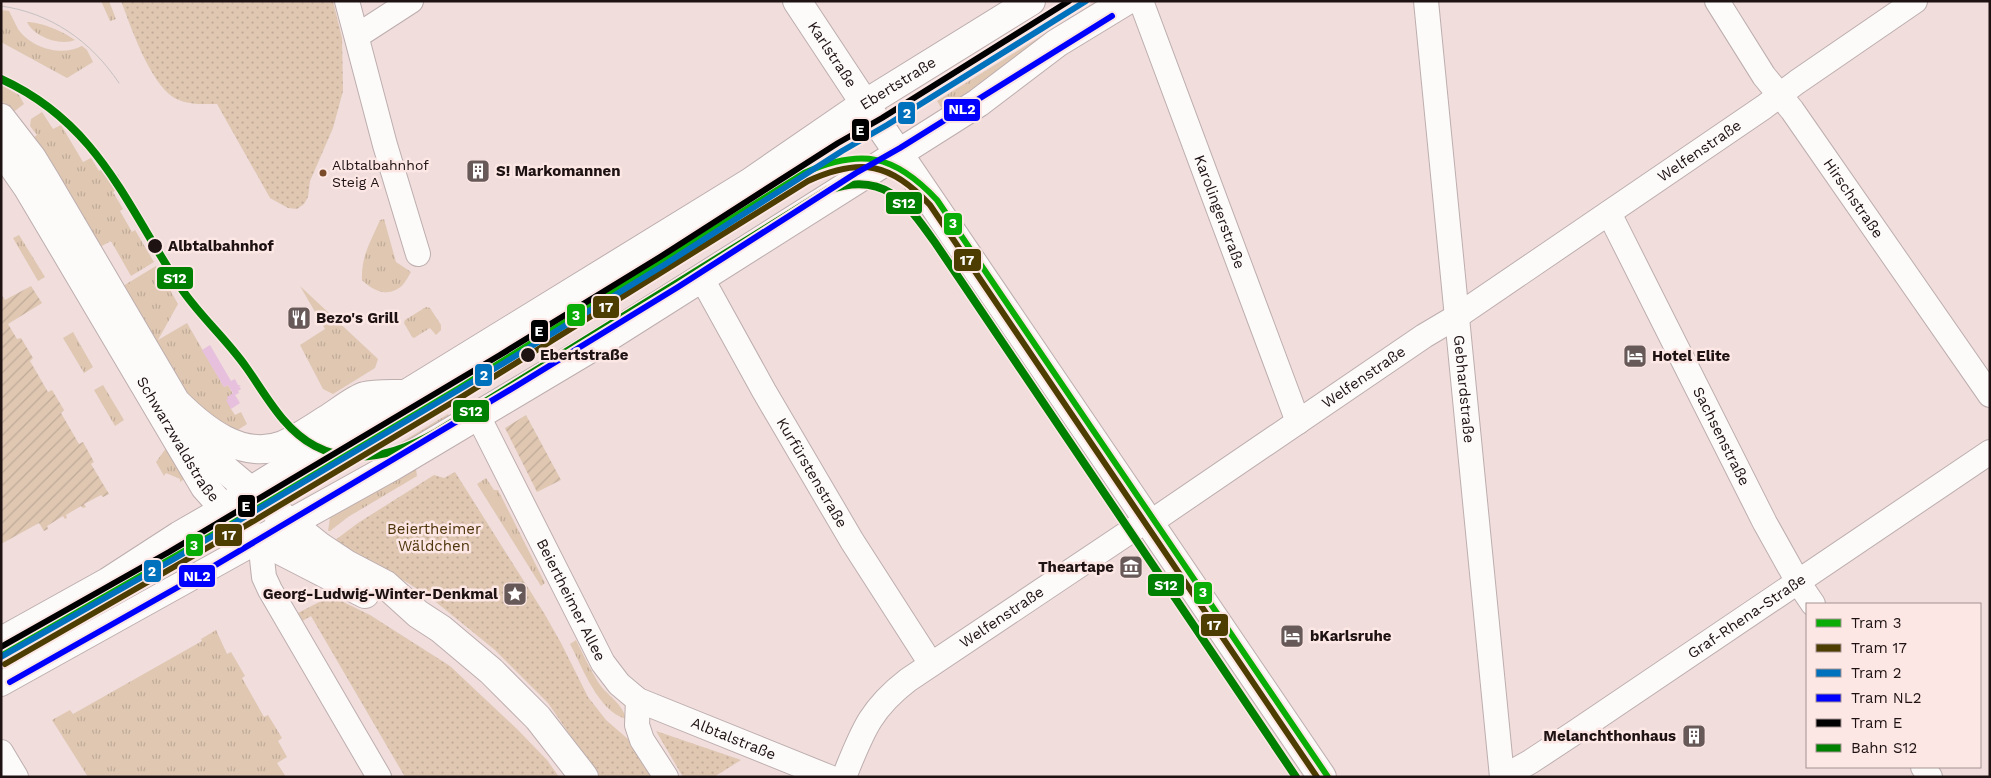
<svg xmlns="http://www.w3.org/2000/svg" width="1991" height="778" viewBox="0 0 1991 778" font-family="'Work Sans',sans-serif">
	<defs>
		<pattern id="grass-tufts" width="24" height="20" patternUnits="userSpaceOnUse" patternTransform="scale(1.25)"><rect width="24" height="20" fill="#dfc7b2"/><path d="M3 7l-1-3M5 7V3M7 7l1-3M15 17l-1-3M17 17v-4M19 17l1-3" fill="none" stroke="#bfaa98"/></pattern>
		<pattern id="park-dots" width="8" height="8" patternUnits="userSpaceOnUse" patternTransform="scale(1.25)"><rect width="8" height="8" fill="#dfc7b2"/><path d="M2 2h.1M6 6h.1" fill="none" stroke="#bfaa98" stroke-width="1.8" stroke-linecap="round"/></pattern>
		<pattern id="garden-furrows" width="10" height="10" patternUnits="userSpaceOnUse" patternTransform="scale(1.25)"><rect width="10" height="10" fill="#dfc7b2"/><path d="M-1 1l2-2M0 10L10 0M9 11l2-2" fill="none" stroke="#bfaa98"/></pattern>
	</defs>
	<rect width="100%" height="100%" fill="#f0dddc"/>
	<path fill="url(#grass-tufts)" d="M101 1H109L116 19 110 21Z
		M1097 1H1112L944 112 937 101Z
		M1 10 9 11C12 17 15 23 18 29 31 48 62 57 82 46L87 50 93 62 67 78 1 42Z
		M27 22C41 22 64 32 75 40 60 46 34 37 27 22Z
		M1 85 19 95 24 104 12 113 1 100Z
		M42 112 53 129 61 125 83 162 91 158 99 171 105 167 111 178 118 174 123 185 113 192 123 209 120 211 132 232 135 230 154 262 131 276 111 241 100 247 33 138 37 135 30 126 31 119Z
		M384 219 396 262 411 272C408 277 404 285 399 288 385 297 372 290 362 280 361 256 371 241 380 220Z
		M19 235 45 277 38 281 13 238Z
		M156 266 178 304 158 340 187 323 224 387 228 385 233 394 228 399 231 409 235 415 241 412 247 424 230 435 194 406 123 286Z
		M300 286 378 359 375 368 333 394 323 389 300 345 325 329Z
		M426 307 430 308 441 325V330L436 335 430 328 414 338 412 337 404 323 405 320Z
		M73 332 93 367 84 373 63 338Z
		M103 385 124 420 115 426 94 390Z
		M433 389 437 395 390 422 380 425Z
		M448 414 452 421 383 457 380 455Z
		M167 447 186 477 180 482V479L166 473 164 476 156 462Z
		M416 469 417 476 348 517 330 531H328L330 518 336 512Z
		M486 478 494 490H498L545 583 541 586 477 484Z
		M216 630 227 654 231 652 245 676 242 678 264 717 268 715 282 738 278 741 287 757 277 763 286 777H88L52 720 70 710 73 714 202 641 201 639Z
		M576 640C583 654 590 669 598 682 607 696 622 702 626 719 598 711 583 668 570 644Z"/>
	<path fill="url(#park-dots)" d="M121 1H333L342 38 343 91 333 128 310 181 308 197 304 204 297 209 288 208 270 198 217 104C204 104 191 105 179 100 152 90 131 27 121 1Z
		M455 472 544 613 561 643 588 697 606 720 629 740 653 777H599L548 703 495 650 431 598 408 583 334 541 358 523 434 475 444 478Z
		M331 596 370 615 450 666 517 729 547 760 559 777H405L311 616 299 623 294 615Z
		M656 731 741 760 714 777H683Z"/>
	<path fill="url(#garden-furrows)" d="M31 286 42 303 8 324 17 339 21 338 33 358 30 361 48 392 52 390 64 410 61 413 79 444 83 442 94 462 91 464 109 494 103 497 101 495 84 504 86 507 83 508 81 506 66 515 67 518 65 519 63 516 47 526 48 529 44 531 39 523 1 544V294L5 300Z
		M526 415 561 480 537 492 505 428Z"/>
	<path fill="#e7c0dd" d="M210 345 231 381 235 379 238 385H241L239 386 241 389 238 391 239 393 235 395 240 403 231 409 226 400 228 399 227 397 233 393 228 385 224 387 202 350Z"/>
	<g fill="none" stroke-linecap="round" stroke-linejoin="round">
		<g stroke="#bdaeae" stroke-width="26">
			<g id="minor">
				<path d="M347 1 385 145 418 254"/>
				<path id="s1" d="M1141 1 1298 422"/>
				<path id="s2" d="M1426 1 1502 777"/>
				<path id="s3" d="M1717 1 1764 76 1792 110 1990 395"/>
				<path d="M357 36 411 1"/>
				<path id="s4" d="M1609 213 1765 523 1798 582 1813 604"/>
				<path id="s5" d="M701 277 764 391 852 541 931 664"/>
				<path id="s6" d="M478 416 603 663 619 684 638 700 829 777"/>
				<path d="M1 639 107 580 178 534 223 508"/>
				<path d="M1 684 260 540 264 577 270 590 379 777"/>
				<path d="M638 700 637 725 642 740 666 777"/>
				<path d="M1 752 16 777"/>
				<path d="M1923 767 1930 777"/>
				<path id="s7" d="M844 777C862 733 869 710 908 680L1144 522 1154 520 1424 336 1456 317 1764 107 1797 82 1915 1"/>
				<path id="s8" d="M1503 777 1530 762 1574 733 1990 452"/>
			</g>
		</g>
		<g stroke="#bdaeae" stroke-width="30">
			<g id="tertiary">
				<path id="s9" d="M797 1 865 104"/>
				<path d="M183 413 226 470 251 491 319 546 346 564 386 585 418 614 441 629 491 671 538 718 584 777"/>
				<path d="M236 500 406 394"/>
				<path d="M260 540 365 594"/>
			</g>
		</g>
		<g stroke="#bdaeae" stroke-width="30">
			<g id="secondary">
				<path d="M865 104 1322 777"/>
				<path id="s10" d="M1 118 32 158 46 181 176 402C203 429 242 461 283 445 299 438 314 427 329 418 339 412 354 399 365 396 375 393 395 394 406 394L749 183 855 110 1031 1"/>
				<path id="s11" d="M1 149 28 188 205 487 242 529 260 540 393 466 591 348 978 103 1057 43 1126 1"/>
			</g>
		</g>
		<use href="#minor" stroke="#fdfafa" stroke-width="24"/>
		<use href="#tertiary" stroke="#fdfafa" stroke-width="28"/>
		<use href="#secondary" stroke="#fdfafa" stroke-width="28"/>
		<path stroke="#c6c1c1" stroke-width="1" d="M1 6C51 13 91 41 119 83"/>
		<g stroke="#fce7e5" stroke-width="11">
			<path id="rail-1" d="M1 79C100 124 127 208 183 291 202 318 227 340 246 367 266 395 283 429 315 446 356 468 400 453 437 432L828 190C885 170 907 203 936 244L1296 777"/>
		</g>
		<use href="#rail-1" stroke="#008000" stroke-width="8"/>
		<g stroke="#fce7e5" stroke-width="10">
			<path id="tram-1" d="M1 656 236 521 459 388 804 173C861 148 894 154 937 200L1328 777"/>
		</g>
		<g stroke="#fce7e5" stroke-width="10">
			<path id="tram-2" d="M5 664 240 529 463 396 808 181C861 157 891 163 930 205L1317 777"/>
		</g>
		<g stroke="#fce7e5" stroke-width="10">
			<path id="tram-3" d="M1 657 174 559 504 363 664 265 842 151 887 125 1086 1"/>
		</g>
		<g stroke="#fce7e5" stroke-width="10">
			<path id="tram-4" d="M10 682 187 582 518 385 678 287 856 173 900 148 1112 16"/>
		</g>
		<g stroke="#fce7e5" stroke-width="10">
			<path id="tram-5" d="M1 647 169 552 500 355 660 257 838 143 882 118 1069 1"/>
		</g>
		<use href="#tram-1" stroke="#0aac06" stroke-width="6"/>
		<use href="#tram-2" stroke="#4d3d00" stroke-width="6"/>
		<use href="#tram-3" stroke="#0071bc" stroke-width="6"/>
		<use href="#tram-4" stroke="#00f" stroke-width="6"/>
		<use href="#tram-5" stroke="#000" stroke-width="6"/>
	</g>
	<defs>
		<g id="building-square" transform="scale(1.25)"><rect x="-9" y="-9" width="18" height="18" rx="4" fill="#685959" stroke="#fce7e5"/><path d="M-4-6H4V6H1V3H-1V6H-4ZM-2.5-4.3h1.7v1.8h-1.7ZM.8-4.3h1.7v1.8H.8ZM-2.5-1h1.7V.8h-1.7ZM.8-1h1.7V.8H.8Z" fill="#fff"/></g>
		<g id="restaurant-square" transform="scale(1.25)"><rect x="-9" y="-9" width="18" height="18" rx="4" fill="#685959" stroke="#fce7e5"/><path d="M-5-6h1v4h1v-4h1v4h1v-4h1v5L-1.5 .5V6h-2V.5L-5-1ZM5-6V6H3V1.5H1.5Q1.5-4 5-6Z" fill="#fff"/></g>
		<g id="hotel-square" transform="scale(1.25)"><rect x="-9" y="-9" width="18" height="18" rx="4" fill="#685959" stroke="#fce7e5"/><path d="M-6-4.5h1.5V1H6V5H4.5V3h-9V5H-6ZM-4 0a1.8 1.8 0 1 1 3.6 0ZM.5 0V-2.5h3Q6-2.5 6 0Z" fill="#fff"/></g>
		<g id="museum-square" transform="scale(1.25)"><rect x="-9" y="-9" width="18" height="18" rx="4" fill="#685959" stroke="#fce7e5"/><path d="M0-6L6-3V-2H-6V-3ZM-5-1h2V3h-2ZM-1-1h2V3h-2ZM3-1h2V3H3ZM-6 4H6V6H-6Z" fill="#fff"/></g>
		<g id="sight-square" transform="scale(1.25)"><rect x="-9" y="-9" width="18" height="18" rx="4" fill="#685959" stroke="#fce7e5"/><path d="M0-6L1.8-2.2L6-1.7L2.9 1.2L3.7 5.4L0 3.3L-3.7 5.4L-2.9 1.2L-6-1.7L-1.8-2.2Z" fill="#fff"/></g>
	</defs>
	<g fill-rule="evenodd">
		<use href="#building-square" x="478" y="171"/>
		<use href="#restaurant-square" x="299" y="318"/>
		<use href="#hotel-square" x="1635" y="356"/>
		<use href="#museum-square" x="1131" y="567"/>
		<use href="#sight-square" x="515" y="594"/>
		<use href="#hotel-square" x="1292" y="636"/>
		<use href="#building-square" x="1694" y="736"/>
	</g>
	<circle fill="#7a4b2a" stroke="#fce7e5" stroke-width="2" cx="323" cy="173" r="4.5"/>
	<g fill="#1e1212" stroke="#fce7e5" stroke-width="2">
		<circle cx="155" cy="246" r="8"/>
		<circle cx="528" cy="355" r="8"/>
	</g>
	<g text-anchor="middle" stroke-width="5" stroke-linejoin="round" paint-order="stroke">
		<g font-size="14" fill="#1e1212" stroke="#fce7e5" text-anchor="start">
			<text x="332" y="170">Albtalbahnhof<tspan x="332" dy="17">Steig A</tspan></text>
		</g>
		<g font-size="15" fill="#1e1212" stroke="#fce7e5">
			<text dy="5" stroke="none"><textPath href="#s9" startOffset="64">Karlstraße</textPath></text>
			<text dy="5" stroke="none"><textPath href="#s10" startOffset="1175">Ebertstraße</textPath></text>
			<text dy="5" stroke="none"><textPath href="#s7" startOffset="1071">Welfenstraße</textPath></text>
			<text dy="5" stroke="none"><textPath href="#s3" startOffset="240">Hirschstraße</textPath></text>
			<text dy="5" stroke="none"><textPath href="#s1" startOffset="225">Karolingerstraße</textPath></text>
			<text dy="5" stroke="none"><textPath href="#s7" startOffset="666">Welfenstraße</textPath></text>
			<text dy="5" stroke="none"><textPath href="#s2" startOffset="390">Gebhardstraße</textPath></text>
			<text dy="5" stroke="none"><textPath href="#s4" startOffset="250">Sachsenstraße</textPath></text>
			<text dy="5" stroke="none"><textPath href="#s11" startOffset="340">Schwarzwaldstraße</textPath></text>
			<text dy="5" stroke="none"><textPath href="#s5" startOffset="225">Kurfürstenstraße</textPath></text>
			<text dy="5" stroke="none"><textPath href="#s6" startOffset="206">Beiertheimer Allee</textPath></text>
			<text dy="5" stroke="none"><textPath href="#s7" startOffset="231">Welfenstraße</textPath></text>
			<text dy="5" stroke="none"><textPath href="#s8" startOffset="292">Graf-Rhena-Straße</textPath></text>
			<text dy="5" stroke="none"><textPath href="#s6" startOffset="431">Albtalstraße</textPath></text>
		</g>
		<g font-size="15" font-weight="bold" fill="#1e1212" stroke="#fce7e5" text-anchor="start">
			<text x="496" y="176">S! Markomannen</text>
			<text x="316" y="323">Bezo's Grill</text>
			<text x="1652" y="361">Hotel Elite</text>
			<text x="1114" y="572" text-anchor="end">Theartape</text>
			<text x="498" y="599" text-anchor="end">Georg-Ludwig-Winter-Denkmal</text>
			<text x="1310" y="641">bKarlsruhe</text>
			<text x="1676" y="741" text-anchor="end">Melanchthonhaus</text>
		</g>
		<g font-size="15" font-weight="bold" fill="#1e1212" stroke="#fce7e5" text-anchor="start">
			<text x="168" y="251">Albtalbahnhof</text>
			<text x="540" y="360">Ebertstraße</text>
		</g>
		<g font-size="15" fill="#50360d" stroke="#fce7e5">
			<text x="434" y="534">Beiertheimer<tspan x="434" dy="17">Wäldchen</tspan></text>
		</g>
	</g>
	<g stroke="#fce7e5" stroke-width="2">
		<rect x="943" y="98" width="38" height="24" rx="5" fill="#00f"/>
		<rect x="897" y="101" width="19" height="24" rx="5" fill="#0071bc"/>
		<rect x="851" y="118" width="19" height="24" rx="5" fill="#000"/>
		<rect x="885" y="191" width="38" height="24" rx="5" fill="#008000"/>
		<rect x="943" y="212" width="20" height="24" rx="5" fill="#0aac06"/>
		<rect x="953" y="248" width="29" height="24" rx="5" fill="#4d3d00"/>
		<rect x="156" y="266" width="38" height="24" rx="5" fill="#008000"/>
		<rect x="592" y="295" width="28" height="24" rx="5" fill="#4d3d00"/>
		<rect x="566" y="303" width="20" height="24" rx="5" fill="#0aac06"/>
		<rect x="530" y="319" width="19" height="24" rx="5" fill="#000"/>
		<rect x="474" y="363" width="19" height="24" rx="5" fill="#0071bc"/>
		<rect x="452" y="399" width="38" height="24" rx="5" fill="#008000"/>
		<rect x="237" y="494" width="19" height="24" rx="5" fill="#000"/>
		<rect x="214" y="523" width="29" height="24" rx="5" fill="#4d3d00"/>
		<rect x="185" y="533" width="19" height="24" rx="5" fill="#0aac06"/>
		<rect x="143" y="559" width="19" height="24" rx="5" fill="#0071bc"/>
		<rect x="178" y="564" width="38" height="24" rx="5" fill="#00f"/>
		<rect x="1147" y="573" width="38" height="24" rx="5" fill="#008000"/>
		<rect x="1193" y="581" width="20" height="24" rx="5" fill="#0aac06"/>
		<rect x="1200" y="613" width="29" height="24" rx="5" fill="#4d3d00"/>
	</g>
	<g font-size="14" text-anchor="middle" font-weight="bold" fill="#fff">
		<text x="962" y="114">NL2</text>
		<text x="907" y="118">2</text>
		<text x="860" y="135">E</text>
		<text x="904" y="208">S12</text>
		<text x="953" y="228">3</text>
		<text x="967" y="265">17</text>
		<text x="175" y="283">S12</text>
		<text x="606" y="312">17</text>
		<text x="576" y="320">3</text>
		<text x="539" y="336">E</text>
		<text x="484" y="380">2</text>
		<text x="471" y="416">S12</text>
		<text x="246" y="511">E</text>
		<text x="229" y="540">17</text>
		<text x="194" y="550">3</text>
		<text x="152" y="576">2</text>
		<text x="197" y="581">NL2</text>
		<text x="1166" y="590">S12</text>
		<text x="1203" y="597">3</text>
		<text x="1214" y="630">17</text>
	</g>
	<rect width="1991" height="778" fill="none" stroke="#1e1212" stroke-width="5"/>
	<rect x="1806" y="603" width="175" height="165" fill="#fce7e5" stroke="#a39291"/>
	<rect x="1816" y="619" width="25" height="8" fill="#0aac06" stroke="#a39291"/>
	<text x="1851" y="628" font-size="15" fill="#1e1212">Tram 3</text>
	<rect x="1816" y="644" width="25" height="8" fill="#4d3d00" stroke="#a39291"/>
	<text x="1851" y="653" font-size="15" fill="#1e1212">Tram 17</text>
	<rect x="1816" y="669" width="25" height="8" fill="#0071bc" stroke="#a39291"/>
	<text x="1851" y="678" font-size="15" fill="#1e1212">Tram 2</text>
	<rect x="1816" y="694" width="25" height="8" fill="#0000ff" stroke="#a39291"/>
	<text x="1851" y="703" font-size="15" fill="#1e1212">Tram NL2</text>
	<rect x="1816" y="719" width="25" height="8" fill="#000000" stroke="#a39291"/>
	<text x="1851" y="728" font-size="15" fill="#1e1212">Tram E</text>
	<rect x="1816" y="744" width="25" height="8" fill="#008000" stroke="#a39291"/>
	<text x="1851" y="753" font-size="15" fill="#1e1212">Bahn S12</text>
</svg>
